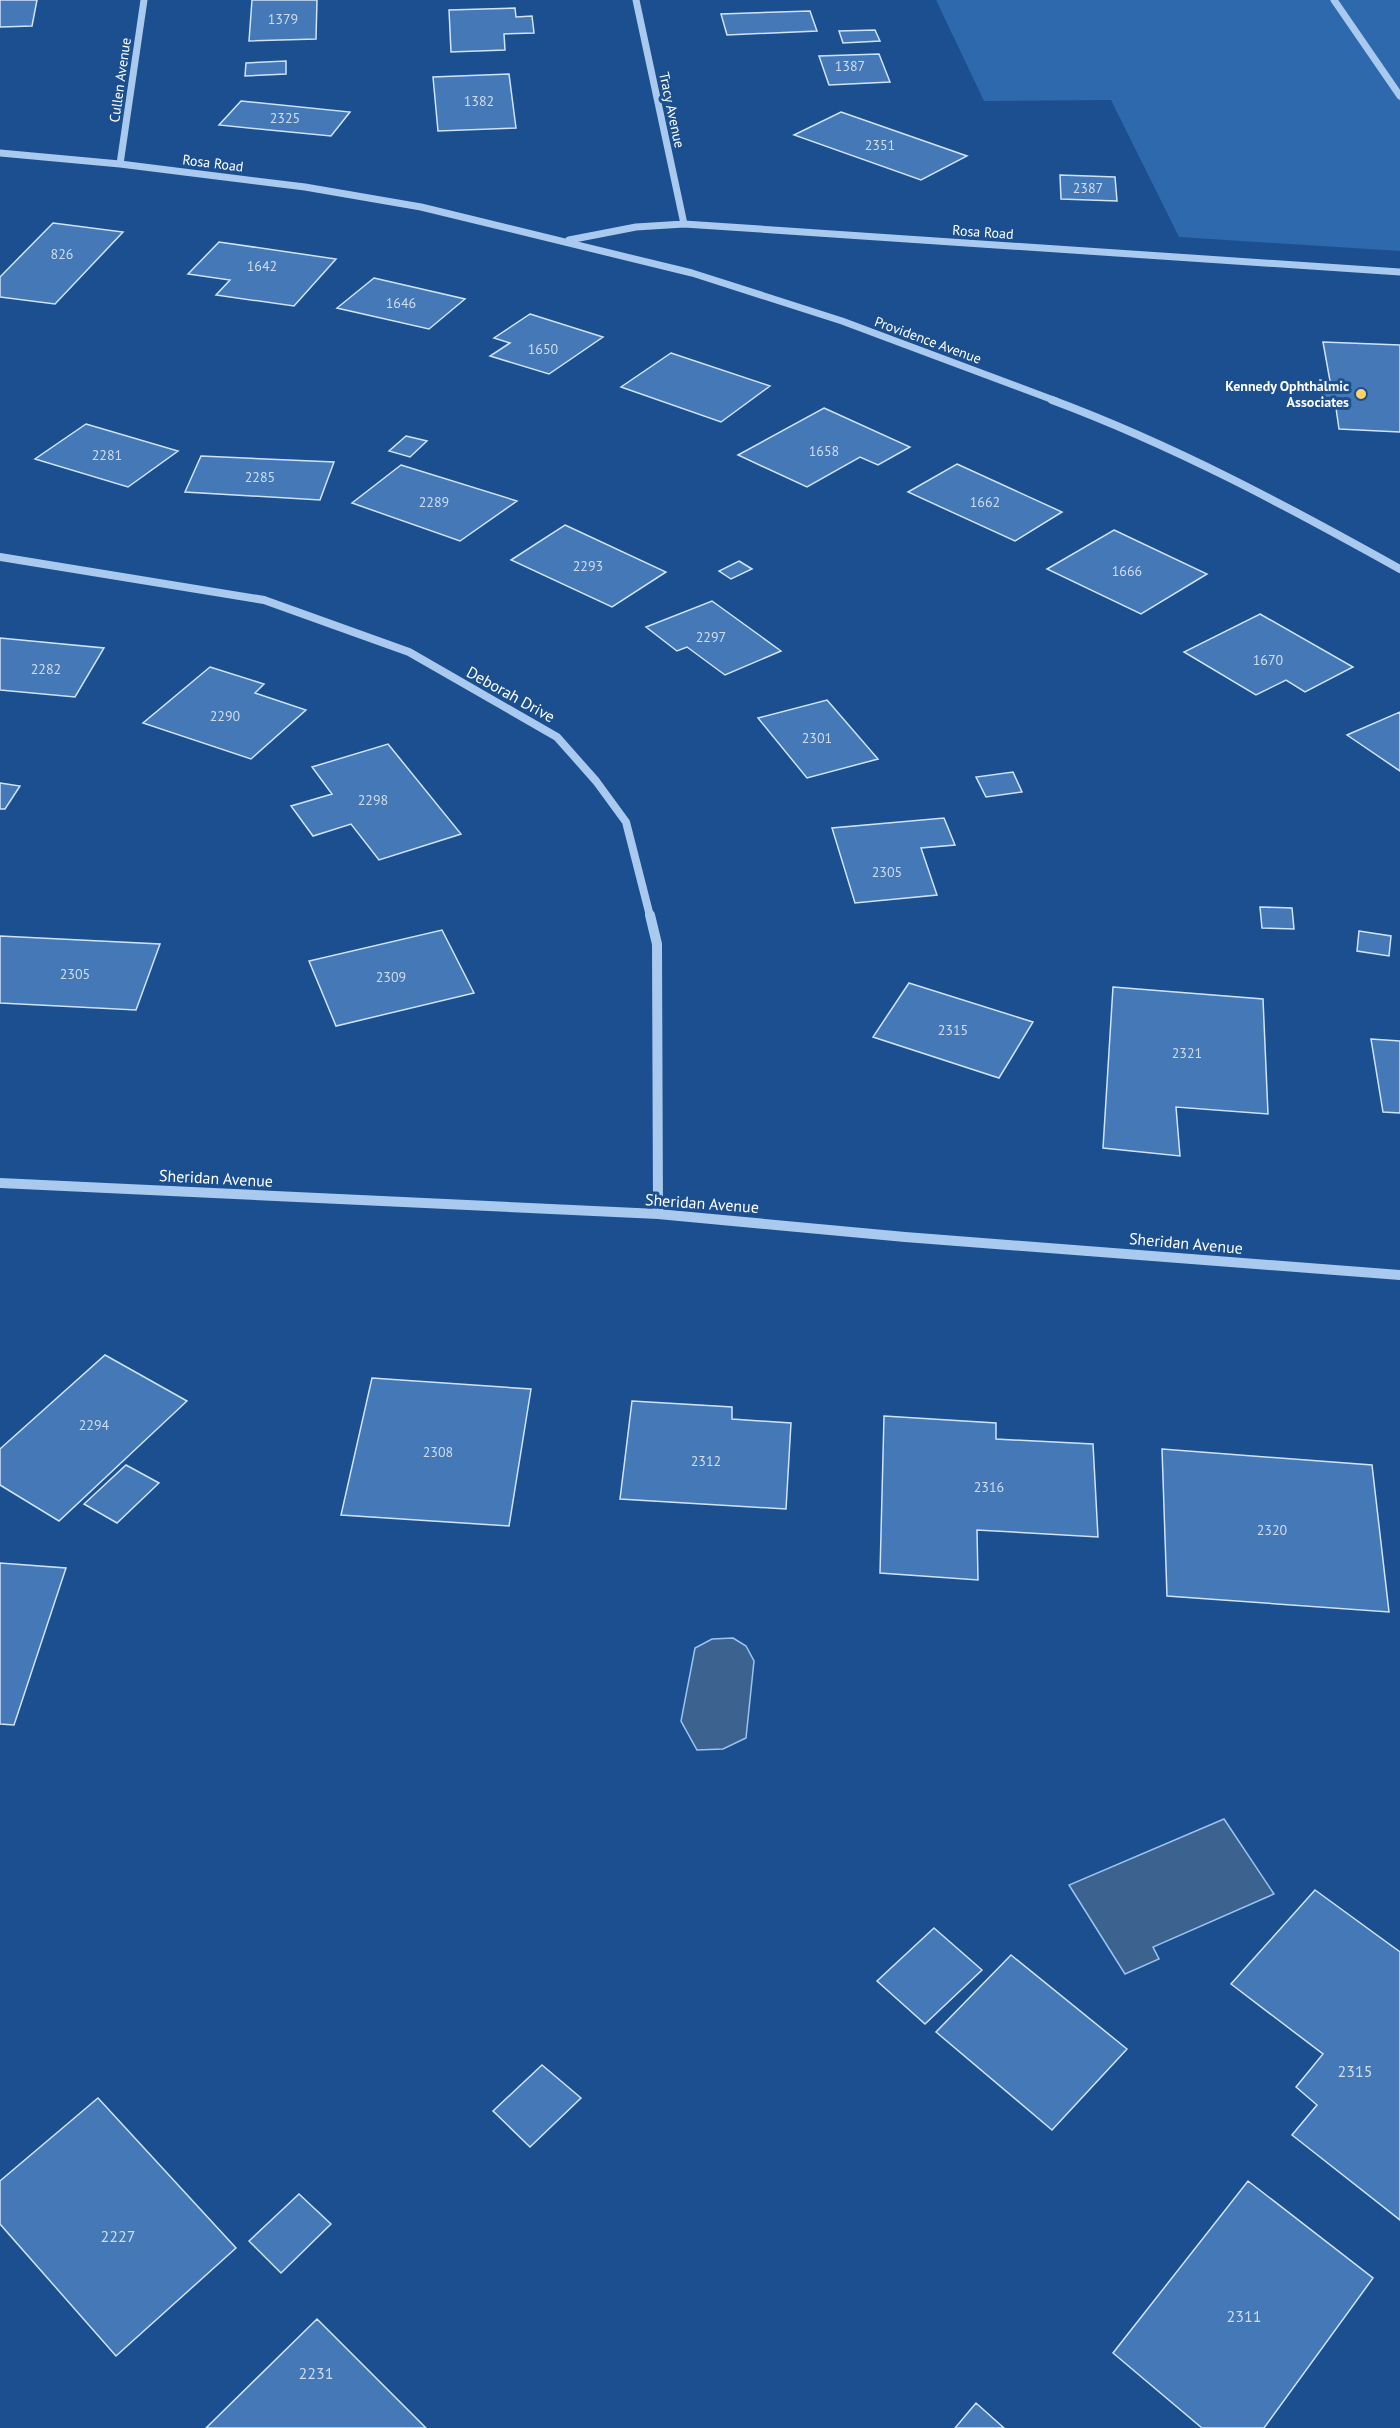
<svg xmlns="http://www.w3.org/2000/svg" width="1400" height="2428" viewBox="0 0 1400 2428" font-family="'PT Sans',sans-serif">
	<rect width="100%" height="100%" fill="#1b4f8f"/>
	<path fill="#2e69ad" d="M936 0H1400V251L1179 237 1111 100 984 101Z"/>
	<path fill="#3c6290" stroke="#9cc4f0" stroke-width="1.5" d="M733 1638 746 1646 754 1661 746 1738 723 1749 697 1750 681 1721 695 1648 712 1639Z
		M1224 1819 1274 1894 1153 1947 1159 1959 1125 1974 1069 1885Z"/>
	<path fill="#4478b7" stroke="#cfe3fa" stroke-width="1.5" d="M0 0H37L32 26 0 27Z
		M252 0H317L316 39 249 41Z
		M515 8 516 17 532 16 534 33 504 34 505 50 451 52 449 10Z
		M810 11 817 31 727 35 721 14Z
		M875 30 880 41 843 43 839 31Z
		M879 54 890 82 829 85 819 56Z
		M286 61V74L245 76 246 63Z
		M509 74 516 128 438 131 433 77Z
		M241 101 350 112 331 136 219 125Z
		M841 112 967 156 921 180 794 135Z
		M1060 175 1115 177 1117 201 1061 199Z
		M53 223 123 232 55 304 0 297V277Z
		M219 242 336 259 294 306 216 295 230 280 188 274Z
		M374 278 465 299 429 329 337 308Z
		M530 314 603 337 549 374 490 356 510 343 494 338Z
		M1323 342 1400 345V432L1339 429 1336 408H1324L1320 380 1330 381Z
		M671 353 770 386 721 422 621 387Z
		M824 408 910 447 878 465 860 457 807 487 738 455Z
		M86 424 178 451 128 487 35 459Z
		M406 436 427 441 410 457 389 451Z
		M201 456 334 462 320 500 185 492Z
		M957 464 1062 512 1015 541 908 492Z
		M401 465 517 501 460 541 352 503Z
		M565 525 666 572 612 607 511 560Z
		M1114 530 1207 574 1141 614 1047 569Z
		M739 561 752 569 731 579 719 571Z
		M712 601 781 651 725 675 687 647 677 651 646 627Z
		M1260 614 1353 667 1305 692 1286 680 1256 695 1184 652Z
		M0 638 104 648 75 697 0 690Z
		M210 667 264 684 255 693 306 710 251 759 143 723Z
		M827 700 878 759 807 778 758 718Z
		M1400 712V771L1347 735Z
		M388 744 461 834 379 860 351 824 313 836 291 806 332 794 312 767Z
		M1013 772 1022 792 986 797 976 777Z
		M0 783 20 786 5 809H0Z
		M944 818 955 845 921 848 937 895 855 903 832 828Z
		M1260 907 1292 908 1294 929 1262 928Z
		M442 930 474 993 336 1026 309 961Z
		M1359 931 1391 936 1389 956 1357 951Z
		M0 936 160 944 136 1010 0 1003Z
		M909 983 1033 1022 999 1078 873 1037Z
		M1113 987 1263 999 1268 1114 1176 1107 1180 1156 1103 1148Z
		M1371 1039 1400 1041V1113L1383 1112Z
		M105 1355 187 1401 59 1521 0 1485V1449Z
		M372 1378 531 1389 509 1526 341 1515Z
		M632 1401 732 1407V1419L791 1423 786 1509 620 1499Z
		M884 1416 996 1423V1439L1093 1444 1098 1537 977 1530 978 1580 880 1573Z
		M1162 1449 1372 1465 1389 1612 1167 1596Z
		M126 1465 159 1483 117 1523 84 1504Z
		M0 1563 66 1568 14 1725 0 1724Z
		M1315 1890 1400 1952V2220L1292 2135 1317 2105 1296 2087 1323 2054 1231 1984Z
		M934 1928 982 1970 925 2024 877 1981Z
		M1011 1955 1127 2049 1052 2130 936 2032Z
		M542 2065 581 2098 530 2147 493 2111Z
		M98 2098 236 2248 116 2356 0 2224V2181Z
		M1248 2181 1373 2278 1264 2428H1202L1113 2353Z
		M299 2194 331 2224 281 2273 249 2241Z
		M317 2319 426 2428H206Z
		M976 2403 1004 2428H955Z"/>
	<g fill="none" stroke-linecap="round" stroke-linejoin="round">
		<path stroke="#a9c9ee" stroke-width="7" d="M636 0 684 224
			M1334 0 1400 96
			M0 153 120 164 305 187 421 207 692 273 842 321 1056 401
			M120 164 144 0
			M569 240 636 227 684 224 1400 272"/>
		<path stroke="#a9c9ee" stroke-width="8" d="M1052 400C1173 445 1287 506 1400 569
			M0 557 264 600 409 652 557 737 596 781 626 822 650 916"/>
		<path stroke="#a9c9ee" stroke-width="10" d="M650 915 657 944 658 1214
			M0 1183 658 1214 905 1237 1400 1275"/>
	</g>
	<circle fill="#ffd166" stroke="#1b4f8f" stroke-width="2" cx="1361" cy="394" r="6"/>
	<g text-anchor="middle" stroke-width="6" stroke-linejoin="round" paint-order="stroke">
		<g font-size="14" fill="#d0dded">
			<text x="283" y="24">1379</text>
			<text x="850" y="71">1387</text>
			<text x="479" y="106">1382</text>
			<text x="285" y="123">2325</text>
			<text x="880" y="150">2351</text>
			<text x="1088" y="193">2387</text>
			<text x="62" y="259">826</text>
			<text x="262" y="271">1642</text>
			<text x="401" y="308">1646</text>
			<text x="543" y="354">1650</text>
			<text x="824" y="456">1658</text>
			<text x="107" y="460">2281</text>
			<text x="260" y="482">2285</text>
			<text x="434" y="507">2289</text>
			<text x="985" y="507">1662</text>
			<text x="588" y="571">2293</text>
			<text x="1127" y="576">1666</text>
			<text x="711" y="642">2297</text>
			<text x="1268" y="665">1670</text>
			<text x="46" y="674">2282</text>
			<text x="225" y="721">2290</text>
			<text x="817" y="743">2301</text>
			<text x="373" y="805">2298</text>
			<text x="887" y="877">2305</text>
			<text x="75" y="979">2305</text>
			<text x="391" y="982">2309</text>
			<text x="953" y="1035">2315</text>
			<text x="1187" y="1058">2321</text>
			<text x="94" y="1430">2294</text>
			<text x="438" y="1457">2308</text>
			<text x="706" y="1466">2312</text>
			<text x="989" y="1492">2316</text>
			<text x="1272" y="1535">2320</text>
		</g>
		<g font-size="14" fill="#fff" stroke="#1b4f8f">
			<text transform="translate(120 80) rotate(-82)" y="5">Cullen Avenue</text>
			<text transform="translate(672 110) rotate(78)" y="5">Tracy Avenue</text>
			<text transform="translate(213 163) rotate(7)" y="5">Rosa Road</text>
			<text transform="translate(983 232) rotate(4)" y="5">Rosa Road</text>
			<text transform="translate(928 340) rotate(20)" y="5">Providence Avenue</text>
		</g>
		<g font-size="14" font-weight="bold" fill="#fff" stroke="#1b4f8f" text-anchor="end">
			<text x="1349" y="391">Kennedy Ophthalmic<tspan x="1349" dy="16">Associates</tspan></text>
		</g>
		<g font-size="16" fill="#fff" stroke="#1b4f8f">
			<text transform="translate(511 694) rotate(29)" y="6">Deborah Drive</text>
			<text transform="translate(216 1178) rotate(3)" y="6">Sheridan Avenue</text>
			<text transform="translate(702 1203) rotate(4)" y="6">Sheridan Avenue</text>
			<text transform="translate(1186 1243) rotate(5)" y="6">Sheridan Avenue</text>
		</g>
		<g font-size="16" fill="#d0dded">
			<text x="1355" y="2077">2315</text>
			<text x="118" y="2242">2227</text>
			<text x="1244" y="2322">2311</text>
			<text x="316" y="2379">2231</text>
		</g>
	</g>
</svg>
